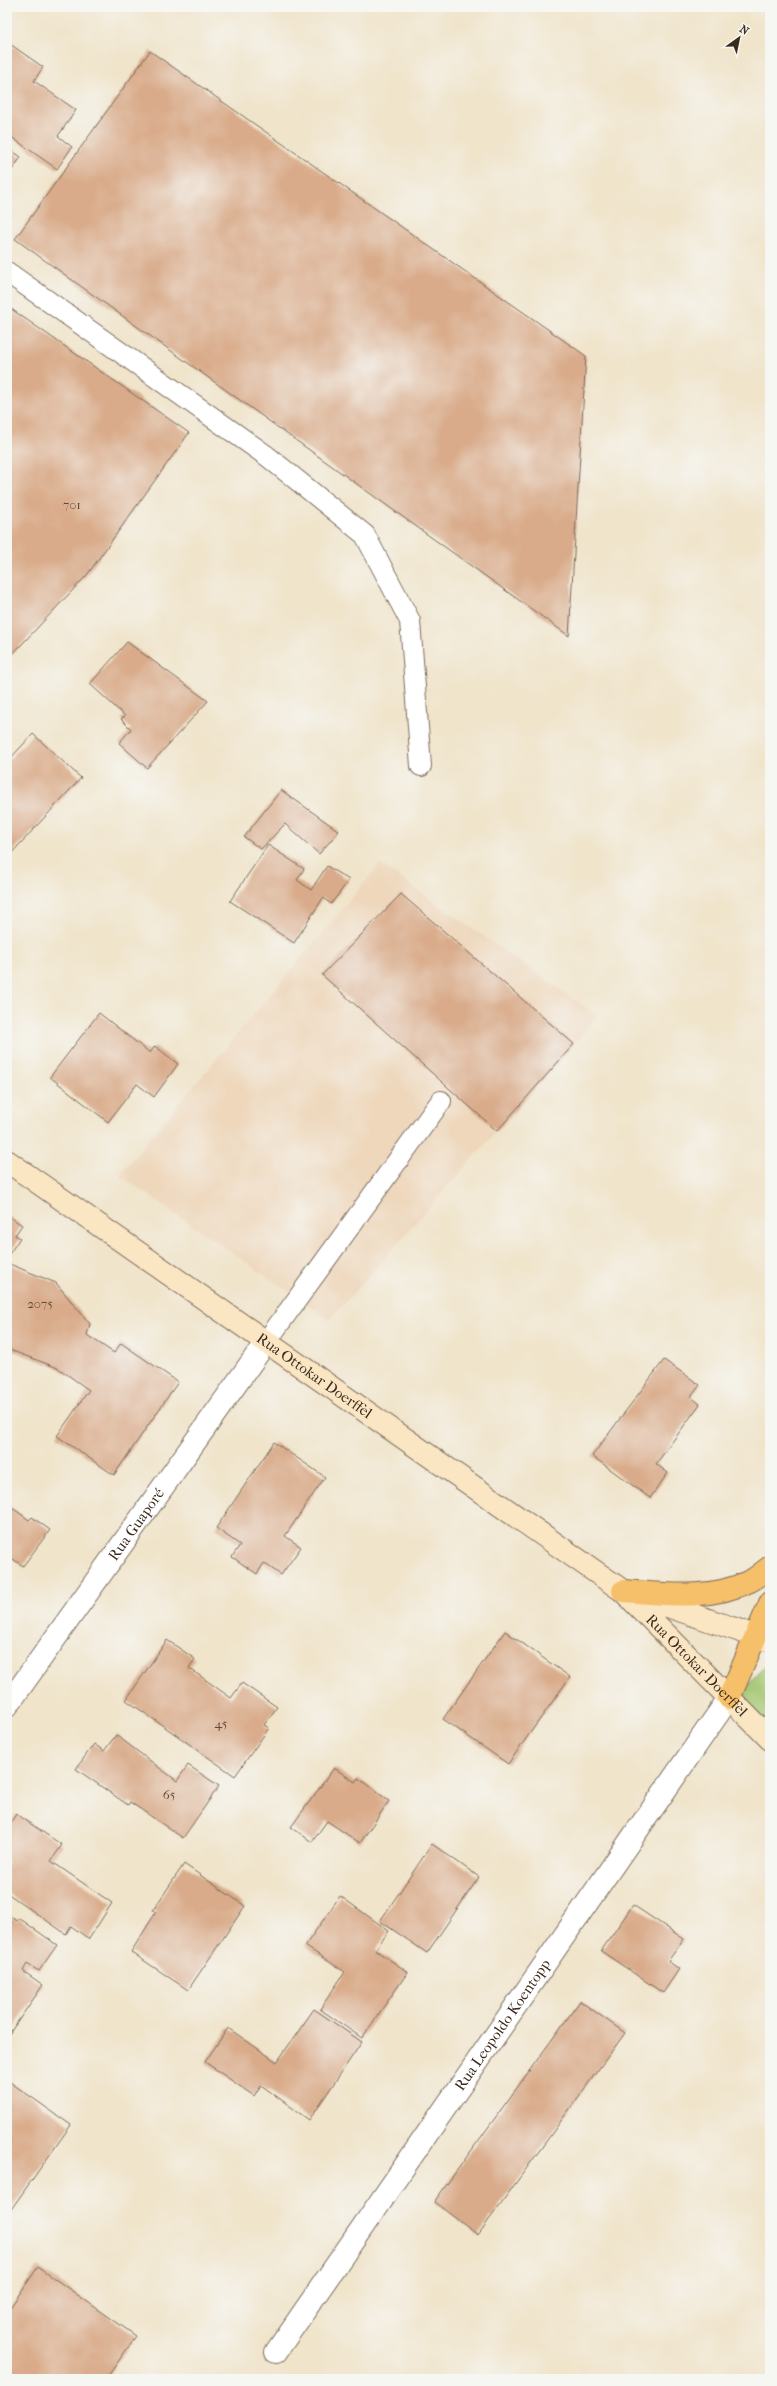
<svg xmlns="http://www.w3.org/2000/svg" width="777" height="2386" viewBox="0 0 777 2386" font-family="'IM FELL French Canon',serif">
	<rect width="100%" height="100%" fill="#f6f6f2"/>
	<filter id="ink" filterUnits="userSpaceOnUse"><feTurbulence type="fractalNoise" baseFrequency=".025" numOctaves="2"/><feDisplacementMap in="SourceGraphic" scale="8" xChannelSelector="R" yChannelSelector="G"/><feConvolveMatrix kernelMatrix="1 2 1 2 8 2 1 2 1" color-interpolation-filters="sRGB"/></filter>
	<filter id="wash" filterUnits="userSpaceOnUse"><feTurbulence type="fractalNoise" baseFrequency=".012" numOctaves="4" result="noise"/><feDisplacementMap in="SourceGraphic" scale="16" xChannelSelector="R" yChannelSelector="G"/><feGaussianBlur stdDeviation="0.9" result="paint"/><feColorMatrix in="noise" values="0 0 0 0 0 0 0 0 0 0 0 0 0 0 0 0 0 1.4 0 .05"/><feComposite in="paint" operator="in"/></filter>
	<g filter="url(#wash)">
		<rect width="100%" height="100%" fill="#f0e4cb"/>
		<path fill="#eed7bb" d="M380 864 598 1016 330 1320 119 1175Z"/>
		<path fill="#a2c46d" stroke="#6e7746" d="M766 1666H770V1730C763 1723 751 1714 747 1705 739 1690 756 1674 766 1666Z"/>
		<g id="blocks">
			<path fill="#d9ab8a" d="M7 42 43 67 34 81 76 110 58 136 72 147 57 169 7 134Z
				M150 51 586 356 569 636 15 239Z
				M7 147 21 157 7 177Z
				M7 306 189 433 87 575 7 660Z
				M127 642 208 701 147 768 119 743 131 729 121 719 125 716 90 684Z
				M33 734 81 778 7 858V762Z
				M281 790 339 831 319 854 285 824 261 849 244 837Z
				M268 845 304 869 297 880 311 890 327 866 349 880 331 904 323 898 294 943 230 901Z
				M401 894 574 1044 497 1131 322 975Z
				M99 1013 150 1053 155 1046 178 1064 154 1097 137 1084 108 1122 50 1077Z
				M7 1215 22 1225 15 1235 20 1238 7 1257Z
				M7 1263 56 1283 90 1324 87 1335 114 1353 121 1343 178 1382 114 1475 57 1436 89 1390 58 1368 10 1350 7 1347Z
				M664 1360 700 1385 691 1397 700 1404 656 1464 668 1473 650 1498 592 1456Z
				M274 1442 325 1477 285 1536 301 1547 281 1575 264 1563 257 1574 232 1557 240 1545 216 1528Z
				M7 1504 29 1520 32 1517 50 1530 23 1566 7 1555Z
				M505 1631 570 1677 508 1764 443 1719Z
				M167 1640 195 1659 189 1668 231 1698 242 1683 277 1707 264 1725 269 1728 235 1776 126 1700Z
				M116 1735 177 1781 188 1765 219 1786 183 1838 130 1802 128 1805 76 1769 94 1744 104 1751Z
				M334 1768 355 1782 358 1778 389 1801 360 1843 327 1821 312 1842 291 1827Z
				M16 1814 62 1845 51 1861 112 1903 89 1939 71 1926 66 1934 7 1893V1828Z
				M432 1844 479 1877 427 1953 380 1921Z
				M184 1864 245 1906 188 1990 131 1952 156 1912 153 1910Z
				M340 1896 389 1931 375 1950 408 1972 362 2038 320 2009 345 1972 305 1946Z
				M633 1905 684 1939 668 1961 679 1969 663 1993 601 1951Z
				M7 1914 17 1921 19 1918 57 1945 39 1971 27 1964 23 1971 43 1985 7 2037Z
				M580 2001 625 2033 478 2235 434 2202Z
				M314 2009 362 2042 309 2120 261 2085 254 2096 205 2062 228 2028 277 2062Z
				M7 2080 71 2125 7 2215Z
				M38 2267 136 2336 106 2379H7V2312Z"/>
		</g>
	</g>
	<g filter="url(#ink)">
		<use href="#blocks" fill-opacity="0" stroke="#7a6b5b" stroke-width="1"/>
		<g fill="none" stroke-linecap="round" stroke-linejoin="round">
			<g stroke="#7a6b5b" stroke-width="22">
				<path id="service" d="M7 272 267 456 365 535 410 621 421 766
					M266 1342 441 1101"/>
			</g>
			<g stroke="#7a6b5b" stroke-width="24">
				<g id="minor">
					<path id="s1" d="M7 1706 266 1342"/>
					<path id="s2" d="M276 2352 729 1698"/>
				</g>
			</g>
			<g stroke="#7a6b5b" stroke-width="24">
				<g id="secondary">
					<path id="s3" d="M7 1161 623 1591 770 1739"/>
					<path d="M635 1595 770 1641"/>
				</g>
			</g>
			<g stroke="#7a6b5b" stroke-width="24">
				<path id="primary" d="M623 1591C665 1594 710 1601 750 1581 757 1578 764 1571 770 1567
					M729 1698 770 1603"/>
			</g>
			<use href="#service" stroke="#fff" stroke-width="20"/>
			<use href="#minor" stroke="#fff" stroke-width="22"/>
			<use href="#secondary" stroke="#fbe6c4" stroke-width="22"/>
			<use href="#primary" stroke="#f6c06b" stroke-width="22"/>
		</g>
	</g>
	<g text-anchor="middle" stroke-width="4" stroke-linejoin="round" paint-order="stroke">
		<g font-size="13" fill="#624a39">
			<text x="72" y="509">701</text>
			<text x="40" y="1308">2075</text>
			<text x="221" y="1728">45</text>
			<text x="169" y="1799">65</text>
		</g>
		<g font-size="15" fill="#3b2a1e" stroke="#f6f6f2">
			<text dy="5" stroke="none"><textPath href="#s3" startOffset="375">Rua Ottokar Doerffel</textPath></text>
			<text dy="5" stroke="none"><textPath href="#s1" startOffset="223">Rua Guaporé</textPath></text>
			<text dy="5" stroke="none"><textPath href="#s3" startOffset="856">Rua Ottokar Doerffel</textPath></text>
			<text dy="5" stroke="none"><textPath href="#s2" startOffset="398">Rua Leopoldo Koentopp</textPath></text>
		</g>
	</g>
	<rect width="777" height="2386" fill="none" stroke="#f6f6f2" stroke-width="24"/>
	<g transform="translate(739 38) rotate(33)" stroke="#f6f6f2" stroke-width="3" paint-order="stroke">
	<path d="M0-3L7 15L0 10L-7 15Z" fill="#3b2a1e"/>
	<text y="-6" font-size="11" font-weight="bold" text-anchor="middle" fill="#3b2a1e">N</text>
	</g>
</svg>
